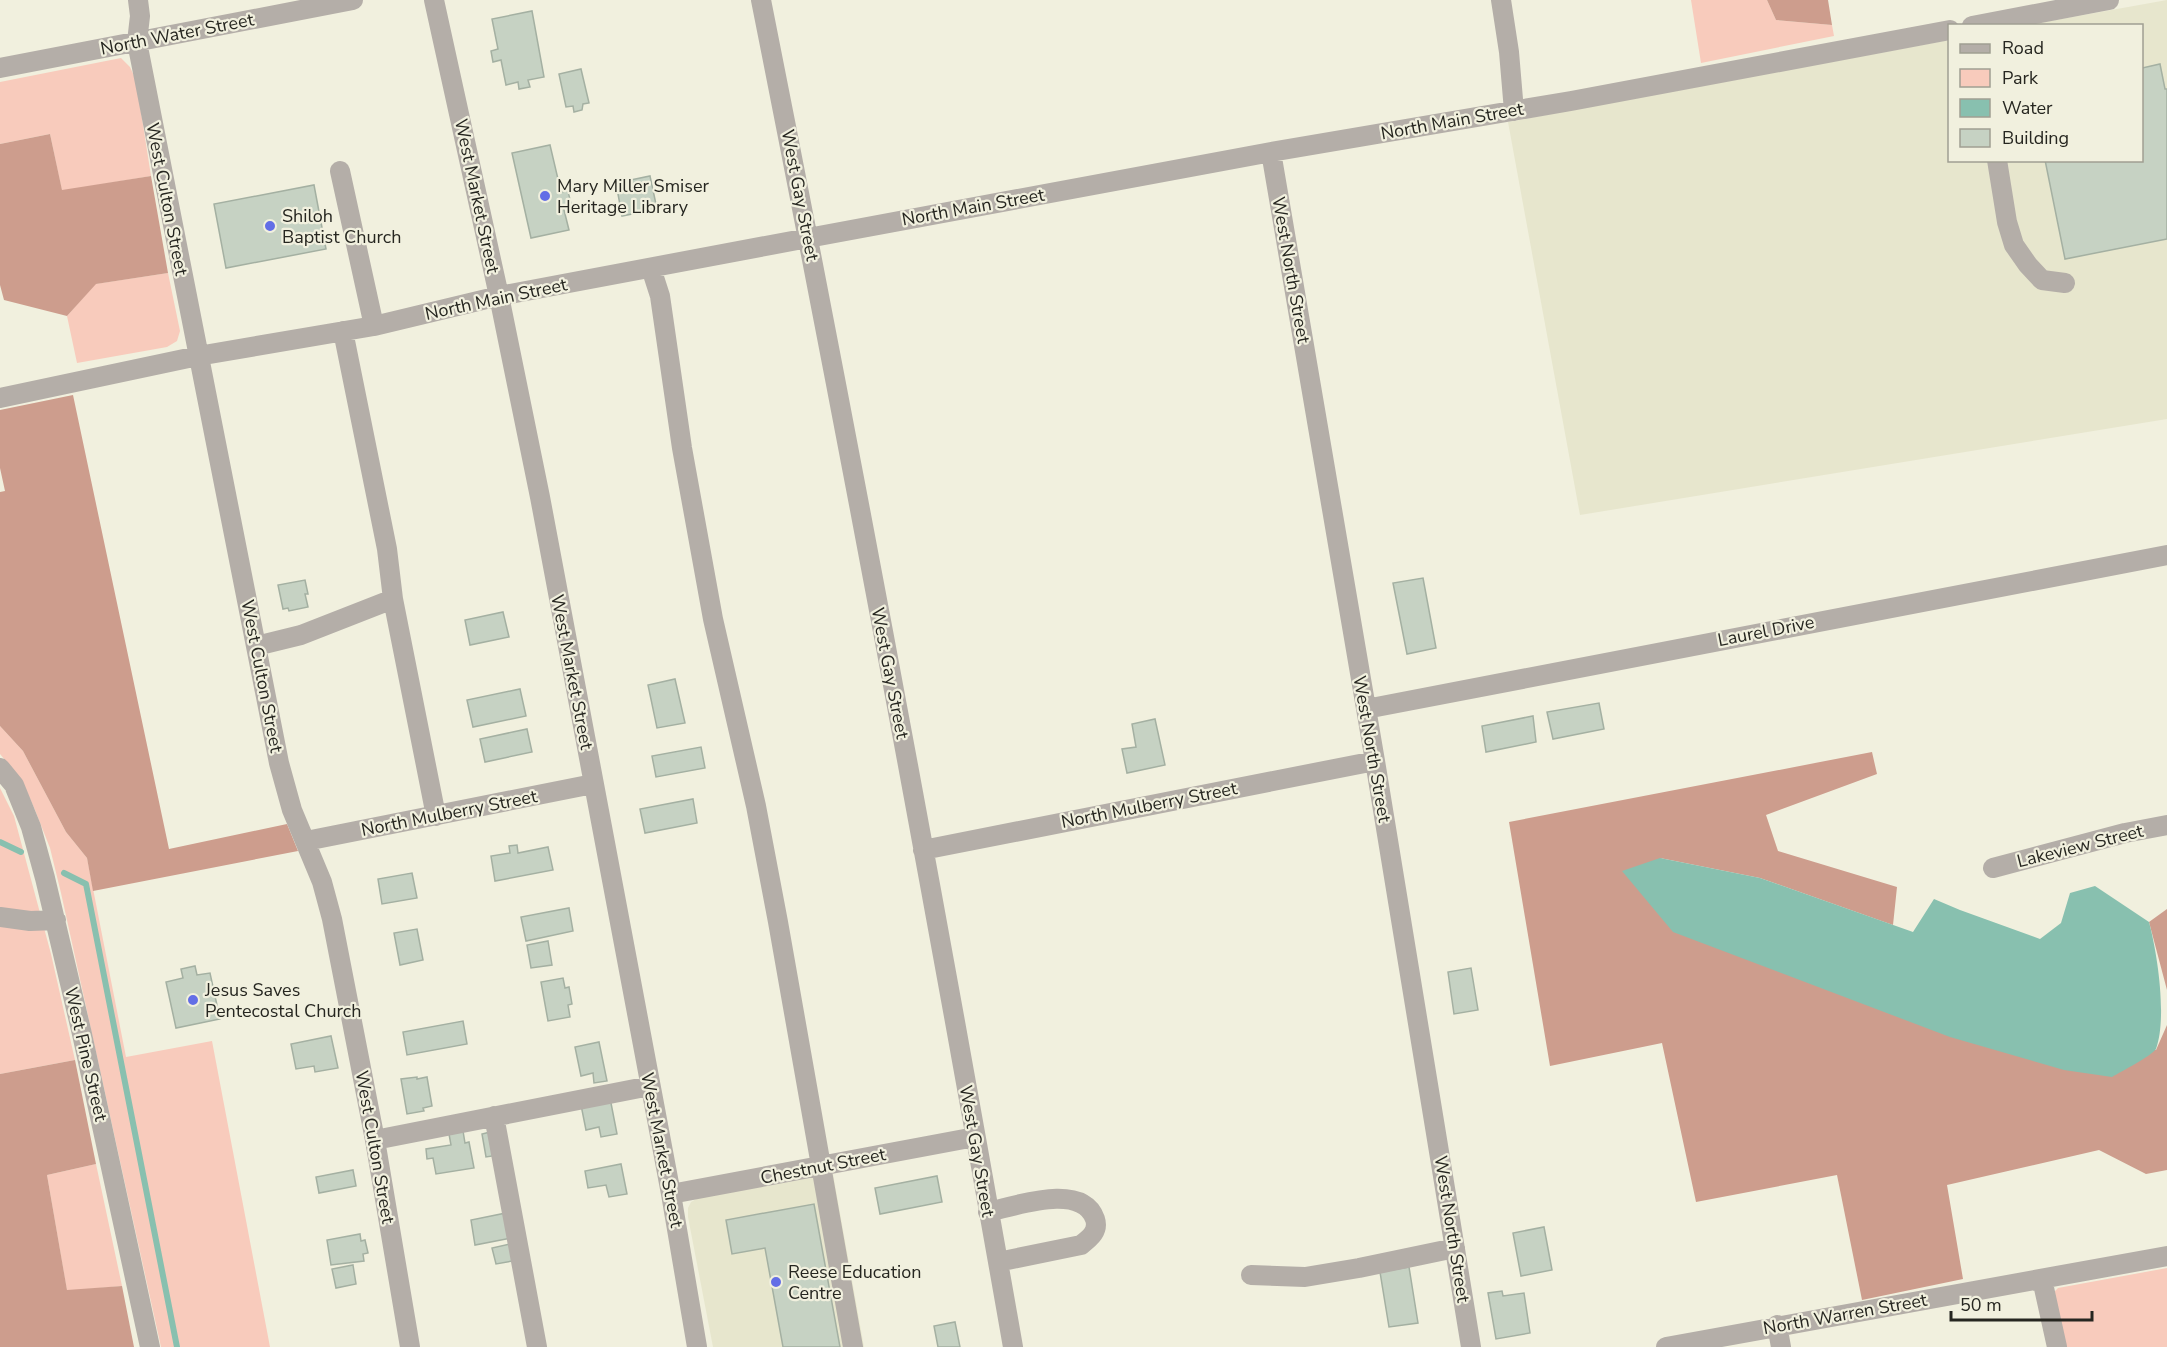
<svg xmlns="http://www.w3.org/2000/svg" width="2167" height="1347" viewBox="0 0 2167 1347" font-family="'Nunito Sans',sans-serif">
	<rect width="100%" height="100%" fill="#f1f0de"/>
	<path fill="#e7e6cd" d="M2167 0V419L1580 515 1508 122 1949 40 1950 160H2142V26L2028 25Z
		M833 1174 864 1347H713L688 1217V1208L691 1202 698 1198Z"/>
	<path fill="#f8cbbc" d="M1691 0H1767L1776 20 1832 25 1834 36 1701 63Z
		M121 58 130 67 136 80 151 176 62 191 50 134 0 144V82Z
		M168 273 180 331 177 341 167 347 77 363 67 316 95 284Z
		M0 726 23 751 66 832 87 858 126 1057 212 1041 270 1347H161L61 893 50 848 35 810 22 781 0 754Z
		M0 788 14 816 51 954 75 1060 0 1074Z
		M96 1164 122 1286 67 1291 47 1175Z
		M2167 1268V1347H2061L2051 1295 2058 1288Z"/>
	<path fill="#cd9d8d" d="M1767 0H1828L1832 25 1776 20Z
		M50 134 62 190 151 176 168 273 96 284 67 316 4 300 0 285V144Z
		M73 395 169 849 287 824 298 851 93 891 87 858 66 832 23 751 0 726V492L5 491 0 468V410Z
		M1872 752 1877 774 1766 815 1778 851 1897 887 1893 925 1760 878 1660 858 2156 1050 2167 1025V1170L2146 1174 2099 1150 1947 1185 1963 1279 1862 1300 1837 1175 1696 1202 1662 1043 1550 1066 1509 822Z
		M2167 909V990L2149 922Z
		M75 1060 96 1164 47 1175 67 1290 122 1286 134 1347H0V1074Z"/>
	<path fill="#88c0af" d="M1660 858 1760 878 1913 932 1934 899 1960 910 2040 939 2061 923 2070 893 2095 886 2149 922C2158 956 2167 1018 2156 1049 2150 1057 2122 1071 2112 1077L2064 1070 1950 1037 1673 932 1622 871Z"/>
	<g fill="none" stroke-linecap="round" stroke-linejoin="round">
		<path stroke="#88c0af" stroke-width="6" d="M0 842 21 852
			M64 873 86 884 177 1347"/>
	</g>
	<path fill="#c6d2c3" stroke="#a4b0a2" stroke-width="1.5" d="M532 11 544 77 528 80 530 87 519 89 518 82 506 85 501 60 493 62 491 51 498 49 492 19Z
		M2160 64 2165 89H2167V239L2065 259 2045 160H2142V68Z
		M581 69 589 103 583 104 582 110 574 112 573 106 566 107 559 74Z
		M550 145 561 192 568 191 571 204 563 206 569 230 531 238 512 153Z
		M650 176 657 209 622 216 616 183Z
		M314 185 326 249 226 268 214 204Z
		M1423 578 1436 648 1407 654 1393 583Z
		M305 580 308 594H305L308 607 289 611 288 608 283 609 278 585Z
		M503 612 509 637 470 645 465 620Z
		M675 679 685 723 657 728 648 685Z
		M520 689 526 716 473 727 467 700Z
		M1599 703 1604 729 1553 739 1547 712Z
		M1533 716 1536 742 1486 752 1482 726Z
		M1155 719 1165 765 1127 773 1122 749 1136 747 1132 724Z
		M527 729 532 752 485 762 480 739Z
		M701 747 705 768 656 777 652 756Z
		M693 799 697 823 645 833 640 809Z
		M517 845 518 853 548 847 553 870 495 881 491 856 510 853 509 846Z
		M412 873 417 898 382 904 378 879Z
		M569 908 573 931 526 941 521 917Z
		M417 929 423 960 400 965 394 933Z
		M548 941 552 965 531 968 527 945Z
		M195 966 197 975 210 973 220 1019 176 1028 166 982 183 978 181 969Z
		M1471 968 1478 1010 1454 1014 1448 972Z
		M563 978 565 988 569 987 572 1004 568 1005 570 1017 548 1021 541 982Z
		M463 1021 467 1044 407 1055 403 1032Z
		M331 1036 338 1068 315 1072 314 1066 296 1069 291 1044Z
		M599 1042 607 1081 594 1083 593 1073 581 1076 575 1047Z
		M417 1077V1079L427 1077 432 1106 423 1108 424 1111 407 1114 401 1079Z
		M610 1098 617 1134 601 1137 599 1127 586 1130 581 1105Z
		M463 1131 465 1143 469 1142 474 1168 436 1174 433 1158 427 1159 426 1149 451 1145 449 1134Z
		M494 1131 499 1155 486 1157 482 1134Z
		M621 1164 627 1194 609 1197 606 1185 588 1188 585 1171Z
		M353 1170 356 1186 319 1193 316 1177Z
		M937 1176 942 1202 880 1214 875 1188Z
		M814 1204 840 1347H783L765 1248 732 1254 726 1220Z
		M506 1213 511 1238 475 1245 471 1220Z
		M1544 1227 1552 1270 1521 1276 1513 1233Z
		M360 1234 361 1241 365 1240 368 1253 363 1254 364 1261 331 1265 327 1240Z
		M515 1243 518 1260 496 1264 492 1248Z
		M353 1265 356 1284 336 1288 332 1269Z
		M1409 1267 1418 1323 1389 1327 1380 1272Z
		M1502 1291 1503 1296 1524 1293 1530 1333 1496 1339 1488 1293Z
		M955 1322 960 1347H938L934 1326Z"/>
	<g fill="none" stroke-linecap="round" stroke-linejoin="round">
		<path stroke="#b4aea8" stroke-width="20" d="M138 0 140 16 137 42 279 763 292 810 322 882 332 919 375 1140 410 1347
			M434 0 499 296 540 497 671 1194 697 1347
			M761 0C850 448 934 897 1013 1347
			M1501 0 1509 52 1514 111
			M1972 26 2109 0
			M0 68 353 0
			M1271 152 1375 761 1471 1347
			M1997 160 2007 222 2014 245 2028 265 2042 280 2065 283
			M340 171 374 326
			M651 268 660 296 682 448 713 619 756 806 778 922 853 1347
			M343 331 387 549 393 599 436 816
			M0 398 198 356 374 326 499 296 808 238 1271 152 1571 101 1950 30
			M256 646 301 635 393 599
			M1366 709 2167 555
			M0 768 14 785 31 827 45 878 82 1034 150 1347
			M306 841 593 784
			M923 850 1375 761
			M1993 868 2125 833 2167 825
			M0 917 30 921 56 920
			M494 1116 537 1347
			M375 1140 650 1086
			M671 1194 975 1137
			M988 1212C1016 1206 1082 1182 1095 1219 1099 1231 1090 1238 1081 1245L998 1262
			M1251 1275 1305 1277 1359 1268 1455 1248
			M2042 1279 2057 1347
			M1777 1325 1781 1347
			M1666 1347 2167 1256"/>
	</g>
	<g fill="#636ee6" stroke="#f1f0de" stroke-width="2">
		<circle cx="545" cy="196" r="6"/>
		<circle cx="270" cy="226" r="6"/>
		<circle cx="193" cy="1000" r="6"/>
		<circle cx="776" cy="1282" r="6"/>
	</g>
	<g text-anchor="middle" stroke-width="4.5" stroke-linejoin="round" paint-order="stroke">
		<g font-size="18" fill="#262620" stroke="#f1f0de">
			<text transform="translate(177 34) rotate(-11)" y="6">North Water Street</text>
			<text transform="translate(1452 121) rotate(-10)" y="6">North Main Street</text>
			<text transform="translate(800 195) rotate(79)" y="6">West Gay Street</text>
			<text transform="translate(477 196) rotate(78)" y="6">West Market Street</text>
			<text transform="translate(167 199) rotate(79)" y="6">West Culton Street</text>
			<text transform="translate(973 207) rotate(-10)" y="6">North Main Street</text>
			<text transform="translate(1291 270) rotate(80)" y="6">West North Street</text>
			<text transform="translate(496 299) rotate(-12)" y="6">North Main Street</text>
			<text transform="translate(1766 631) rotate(-11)" y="6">Laurel Drive</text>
			<text transform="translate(572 672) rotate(79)" y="6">West Market Street</text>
			<text transform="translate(890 673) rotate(79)" y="6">West Gay Street</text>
			<text transform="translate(262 676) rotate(79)" y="6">West Culton Street</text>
			<text transform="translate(1372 749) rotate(80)" y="6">West North Street</text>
			<text transform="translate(1149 805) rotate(-11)" y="6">North Mulberry Street</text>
			<text transform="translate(449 813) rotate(-11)" y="6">North Mulberry Street</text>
			<text transform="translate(2080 846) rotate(-14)" y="6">Lakeview Street</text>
			<text transform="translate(86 1054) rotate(77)" y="6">West Pine Street</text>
			<text transform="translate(375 1147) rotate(80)" y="6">West Culton Street</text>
			<text transform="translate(662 1150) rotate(79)" y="6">West Market Street</text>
			<text transform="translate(977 1151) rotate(80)" y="6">West Gay Street</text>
			<text transform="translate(823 1166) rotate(-11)" y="6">Chestnut Street</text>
			<text transform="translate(1452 1229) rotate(81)" y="6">West North Street</text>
			<text transform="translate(1845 1314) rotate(-10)" y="6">North Warren Street</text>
		</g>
		<g font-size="18" fill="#262620" stroke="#f1f0de" text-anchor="start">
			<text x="557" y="192">Mary Miller Smiser<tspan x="557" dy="21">Heritage Library</tspan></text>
			<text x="282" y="222">Shiloh<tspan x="282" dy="21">Baptist Church</tspan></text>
			<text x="205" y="996">Jesus Saves<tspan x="205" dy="21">Pentecostal Church</tspan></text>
			<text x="788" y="1278">Reese Education<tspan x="788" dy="21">Centre</tspan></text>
		</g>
	</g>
	<rect x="1948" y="24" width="195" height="138" fill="#f1f0de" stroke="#a09f92" stroke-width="1.5"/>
	<rect x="1960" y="44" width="30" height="9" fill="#b4aea8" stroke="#a09f92" stroke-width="1.5"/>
	<text x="2002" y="54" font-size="18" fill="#262620">Road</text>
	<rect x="1960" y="69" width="30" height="18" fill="#f8cbbc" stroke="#a09f92" stroke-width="1.5"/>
	<text x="2002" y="84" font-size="18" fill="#262620">Park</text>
	<rect x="1960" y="99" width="30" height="18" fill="#88c0af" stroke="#a09f92" stroke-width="1.5"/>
	<text x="2002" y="114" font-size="18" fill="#262620">Water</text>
	<rect x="1960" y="129" width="30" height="18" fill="#c6d2c3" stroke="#a09f92" stroke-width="1.5"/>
	<text x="2002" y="144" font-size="18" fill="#262620">Building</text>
	<path d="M1951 1311v9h141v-9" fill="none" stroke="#262620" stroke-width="3"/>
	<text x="1960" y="1311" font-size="18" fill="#262620" stroke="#f1f0de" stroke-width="4.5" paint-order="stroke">50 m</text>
</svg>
